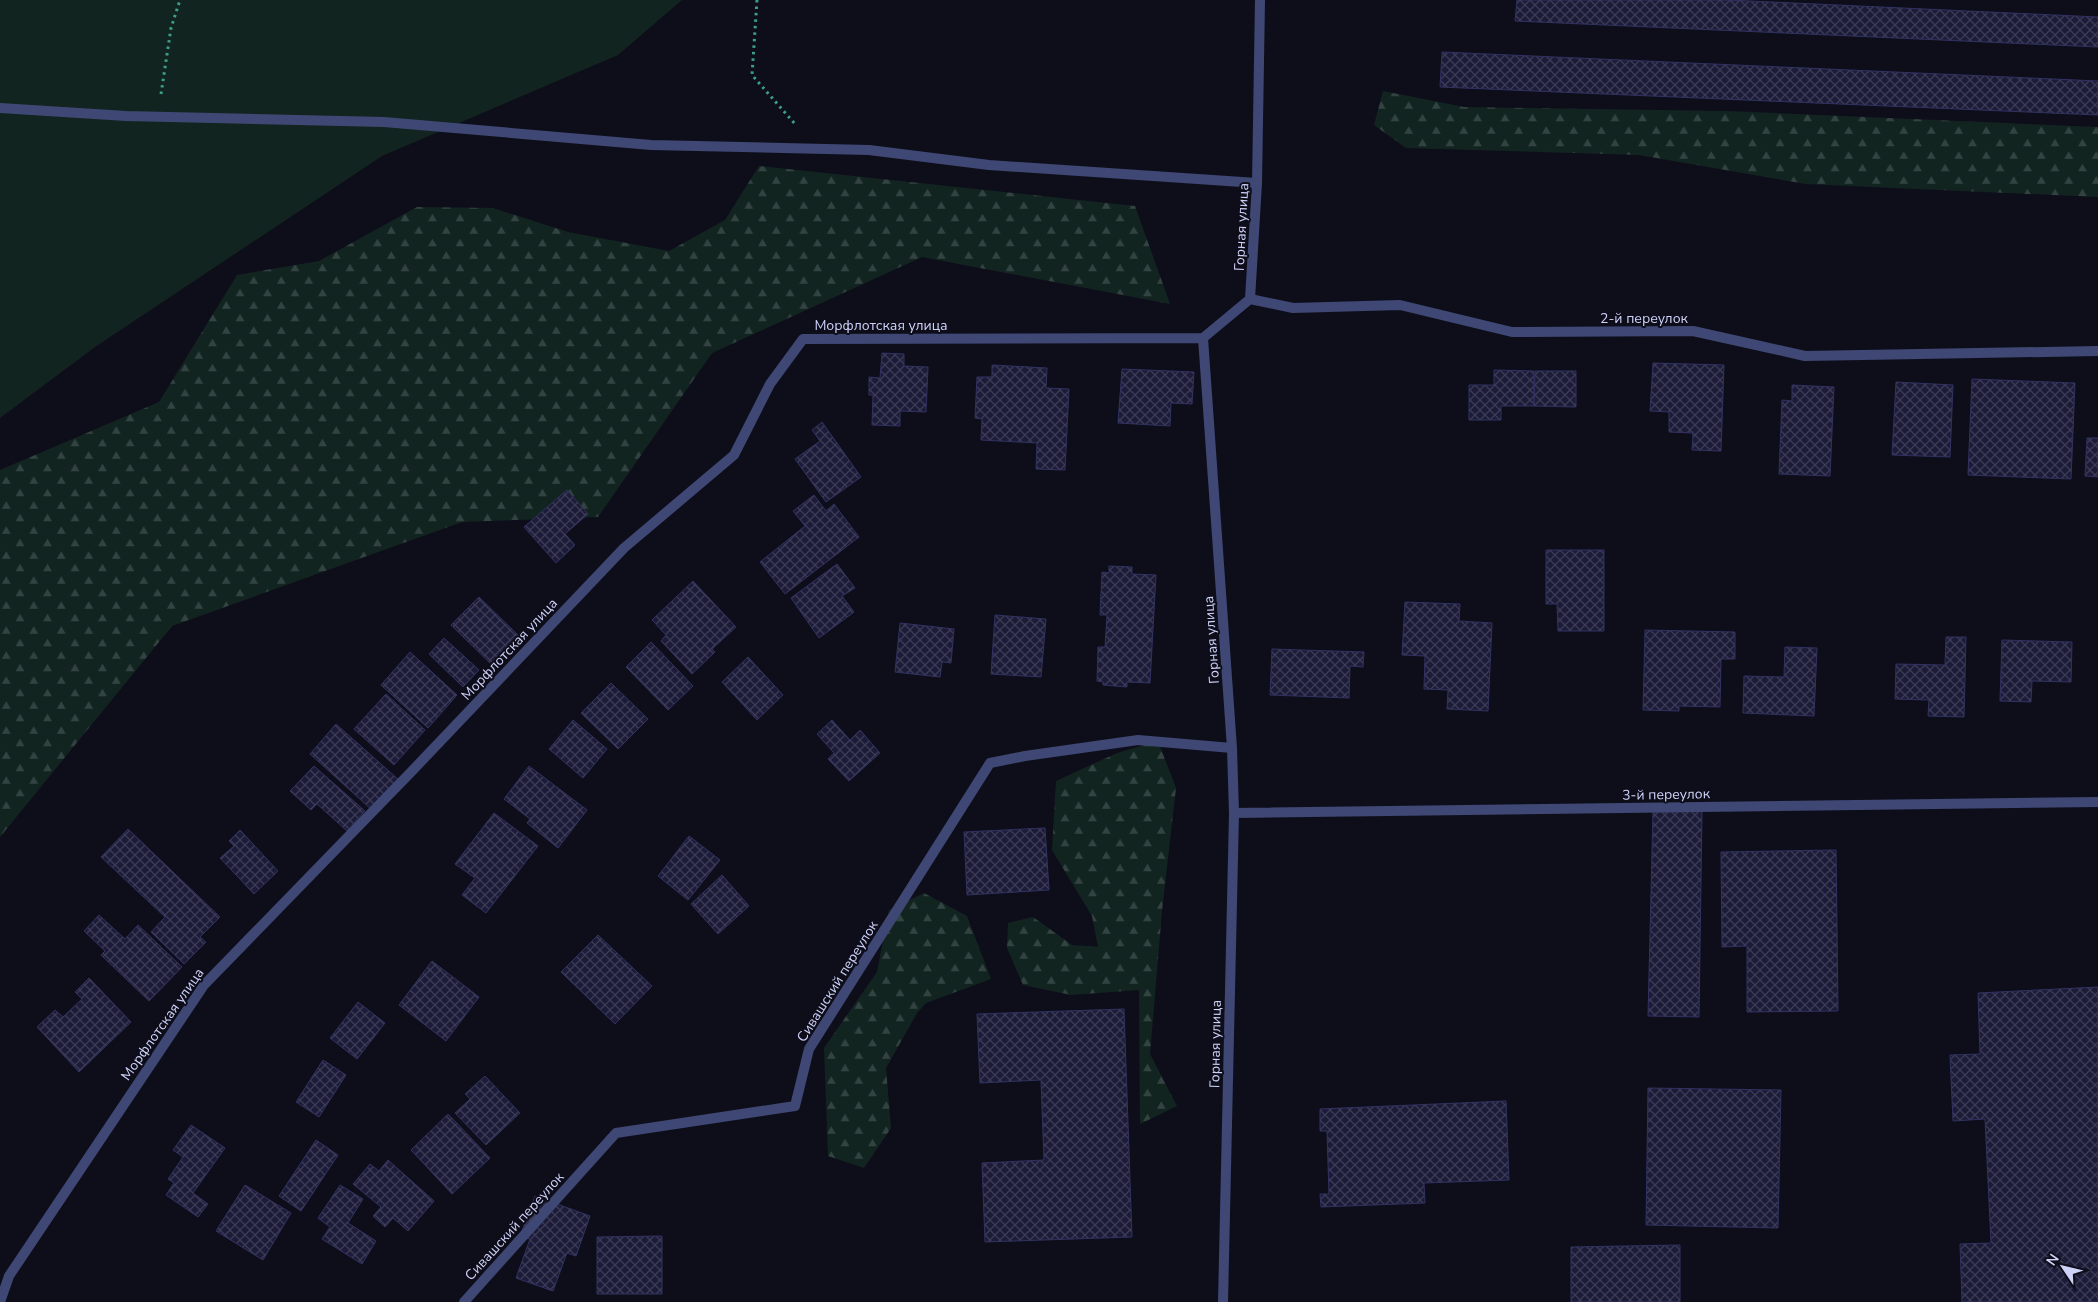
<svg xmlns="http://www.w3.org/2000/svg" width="2098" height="1302" viewBox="0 0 2098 1302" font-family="'Nunito Sans',sans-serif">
	<defs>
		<pattern id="forest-firs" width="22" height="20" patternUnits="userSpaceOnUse" patternTransform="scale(1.25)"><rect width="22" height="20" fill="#122420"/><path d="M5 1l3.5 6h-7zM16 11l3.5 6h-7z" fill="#334341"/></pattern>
		<pattern id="building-cross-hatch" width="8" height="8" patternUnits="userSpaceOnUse" patternTransform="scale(1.25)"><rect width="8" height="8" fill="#1c1c39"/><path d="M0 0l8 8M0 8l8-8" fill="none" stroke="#3c3c56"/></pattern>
	</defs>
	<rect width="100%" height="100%" fill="#0e0e1b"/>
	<path fill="#122420" d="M0 0H682L618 55 382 156 95 347 0 418Z"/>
	<path fill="url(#forest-firs)" d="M1383 91 1464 107 1727 111 2098 127V197L1806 184 1639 155 1406 148 1374 125Z
		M759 166 1135 206 1170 304 922 257 712 353 598 517 462 522 172 626 0 837V470L159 402 237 275 319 261 417 207 493 208 568 232 669 251 725 220Z
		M1158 741 1176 788 1162 911 1150 1054 1177 1106 1140 1124 1139 990 1071 995 1023 985 1007 948 1008 923 1033 917 1072 945 1098 947 1092 916 1052 850 1056 781 1117 753Z
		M924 893 967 916 991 979 926 1003 917 1013 886 1068 891 1128 864 1168 828 1156 824 1048 877 972 889 910Z"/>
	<path fill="url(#building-cross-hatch)" stroke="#313262" d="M1517 0H1728L2098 17V47L1515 21Z
		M1442 52 2098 81V115L1440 87Z
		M882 353 904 354V366L928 367 926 412 900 411V426L872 425 873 395H869V377L880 378Z
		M1653 363 1724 365 1721 451 1692 450 1693 433 1669 432V412L1650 411Z
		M992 365 1047 368 1046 388 1069 389 1065 470 1036 469 1037 443 981 440 982 419 975 418 977 377H992Z
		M1122 369 1194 372 1192 404 1171 403 1170 426 1118 423Z
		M1494 370 1534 371V406H1501V420H1469V385H1494Z
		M1535 371H1576V407L1534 406Z
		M1972 379 2075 383 2071 479 1968 475Z
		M1896 382 1953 385 1950 457 1892 455Z
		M1792 385 1834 387 1830 476 1779 474 1782 400 1792 401Z
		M822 422 861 477 826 502 795 459 820 441 812 430Z
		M2087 438H2098V477L2085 476Z
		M567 490 588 514 565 534 575 545 556 563 524 527Z
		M814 495 826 511 834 504 859 537 785 594 760 562 805 526 793 511Z
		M1546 550H1604V631H1558L1557 604H1546Z
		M837 564 855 588 842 596 854 612 819 638 791 598Z
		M1109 566 1132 567V574L1156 575 1150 683 1127 682V687L1103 685V682L1097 681 1098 647H1105L1107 615H1100L1102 572 1109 573Z
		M693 581 736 627 712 649 715 652 692 674 661 641 666 635 652 620Z
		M479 597 520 637 492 665 451 625Z
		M1405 602 1460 604 1459 621 1492 623 1488 711 1447 709 1448 690 1424 689 1425 656 1402 655Z
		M995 615 1046 619 1041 677 991 674Z
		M900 623 954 629 951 663 942 662 940 677 895 672Z
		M1645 630 1735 632V659H1721L1720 707 1679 706V711L1643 710Z
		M1946 637H1966L1964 717 1928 716 1929 700 1895 699 1896 664 1945 665Z
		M444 638 479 670 463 687 429 654Z
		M2002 640 2072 642 2071 682 2032 681 2031 702 2000 701Z
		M651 642 693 686 668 710 626 667Z
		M1785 647 1817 648 1814 716 1743 713 1744 676 1784 677Z
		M1272 649 1364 652 1363 667 1350 666 1349 698 1270 695Z
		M410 652 457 695 428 728 381 685Z
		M748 657 783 695 757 720 722 682Z
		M611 683 648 719 618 749 581 713Z
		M386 694 425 730 394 765 354 729Z
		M573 720 607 749 583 778 549 749Z
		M832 720 850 740 860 730 880 753 849 781 828 759 834 753 817 734Z
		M336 724 399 780 372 810 310 754Z
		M314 766 365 811 347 831 317 804 311 810 290 791Z
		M529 766 587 810 558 848 527 823 530 819 504 799Z
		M1653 811H1702L1699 1017 1648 1016Z
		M494 813 538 846 486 913 462 895 475 878 455 864Z
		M1045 828 1049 890 967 895 964 832Z
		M128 829 220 917 200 937 206 942 184 964 151 932 165 917 101 857Z
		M240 830 278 871 254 894 220 858 234 846 229 841Z
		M689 836 720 860 688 900 658 876Z
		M1836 850 1838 1011 1747 1012V946L1722 947 1721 852Z
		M722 875 749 906 718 934 691 904Z
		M99 915 125 939 138 925 182 967 149 1001 101 955 105 951 84 931Z
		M598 935 652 986 615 1024 561 972Z
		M432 961 479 997 446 1041 399 1005Z
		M89 978 131 1022 79 1072 37 1027 55 1010 63 1017 82 999 75 992Z
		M2098 987V1302H1962L1960 1244 1991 1243 1985 1119 1953 1121 1950 1055 1980 1054 1978 993Z
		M358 1002 385 1023 357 1059 330 1038Z
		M1124 1009 1132 1237 985 1242 982 1163 1044 1160 1041 1080 980 1083 977 1014Z
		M323 1060 346 1075 319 1117 296 1102Z
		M485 1076 520 1113 486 1145 455 1113 470 1099 465 1094Z
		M1648 1088 1781 1090 1778 1228 1646 1225Z
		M1506 1101 1509 1180 1424 1183 1425 1203 1321 1207 1320 1194H1329L1327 1131H1320V1109Z
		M448 1114 490 1158 452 1194 411 1150Z
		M191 1125 225 1148 193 1193 208 1204 198 1217 166 1195 174 1183 168 1179 183 1157 173 1150Z
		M316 1140 338 1155 301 1211 279 1196Z
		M388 1160 434 1201 408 1231 393 1218 385 1227 373 1216 381 1207 353 1184 370 1164 379 1171Z
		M245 1185 291 1213 263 1260 216 1231Z
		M340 1185 363 1199 348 1223 376 1241 362 1264 322 1239 330 1227 318 1218Z
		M535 1196 590 1216 576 1256 567 1253 553 1291 516 1278 530 1239 520 1236Z
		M662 1236V1294H597V1237Z
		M1680 1245V1302H1571V1247Z"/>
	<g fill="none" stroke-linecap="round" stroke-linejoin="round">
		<path stroke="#3c9f84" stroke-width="3" stroke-dasharray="2.5 4" stroke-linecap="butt" d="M757 0 752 75 795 124
			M161 94 171 28 180 0"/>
		<path stroke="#3f4874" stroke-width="10" d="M0 108 126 116 384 122 651 145 869 150 989 165 1257 183"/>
		<path stroke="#3f4874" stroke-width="10" d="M1250 299 1293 308 1400 305 1512 332 1693 331 1805 356 2098 351
			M1203 338 1232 748 1234 813 1223 1302
			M1203 338 1250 299 1257 183 1260 0
			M1234 813 2098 802
			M0 1302 9 1276 204 985 412 771 624 548 734 455 770 384 803 339 1203 338
			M464 1302 616 1133 795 1106 809 1049 990 763 1025 756 1138 740 1232 748"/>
	</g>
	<g text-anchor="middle" stroke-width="4" stroke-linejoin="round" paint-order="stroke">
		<g font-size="14" fill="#ced2f8" stroke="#0e0e1b">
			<text transform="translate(1241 227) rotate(-87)" y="5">Горная улица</text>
			<text x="1644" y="323">2-й переулок</text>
			<text x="881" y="330">Морфлотская улица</text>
			<text transform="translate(1211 640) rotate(-94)" y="5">Горная улица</text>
			<text transform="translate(509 649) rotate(-47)" y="5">Морфлотская улица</text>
			<text transform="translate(1666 794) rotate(-1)" y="5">3-й переулок</text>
			<text transform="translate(837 981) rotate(-58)" y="5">Сивашский переулок</text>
			<text transform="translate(162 1024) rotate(-55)" y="5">Морфлотская улица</text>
			<text transform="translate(1215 1044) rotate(-89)" y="5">Горная улица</text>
			<text transform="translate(514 1226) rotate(-48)" y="5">Сивашский переулок</text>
		</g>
	</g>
	<g transform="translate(2063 1267) rotate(305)" stroke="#0e0e1b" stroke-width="4" paint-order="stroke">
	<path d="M0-4L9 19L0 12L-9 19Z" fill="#ced2f8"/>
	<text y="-8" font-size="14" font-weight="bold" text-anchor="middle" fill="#ced2f8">N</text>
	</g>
</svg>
